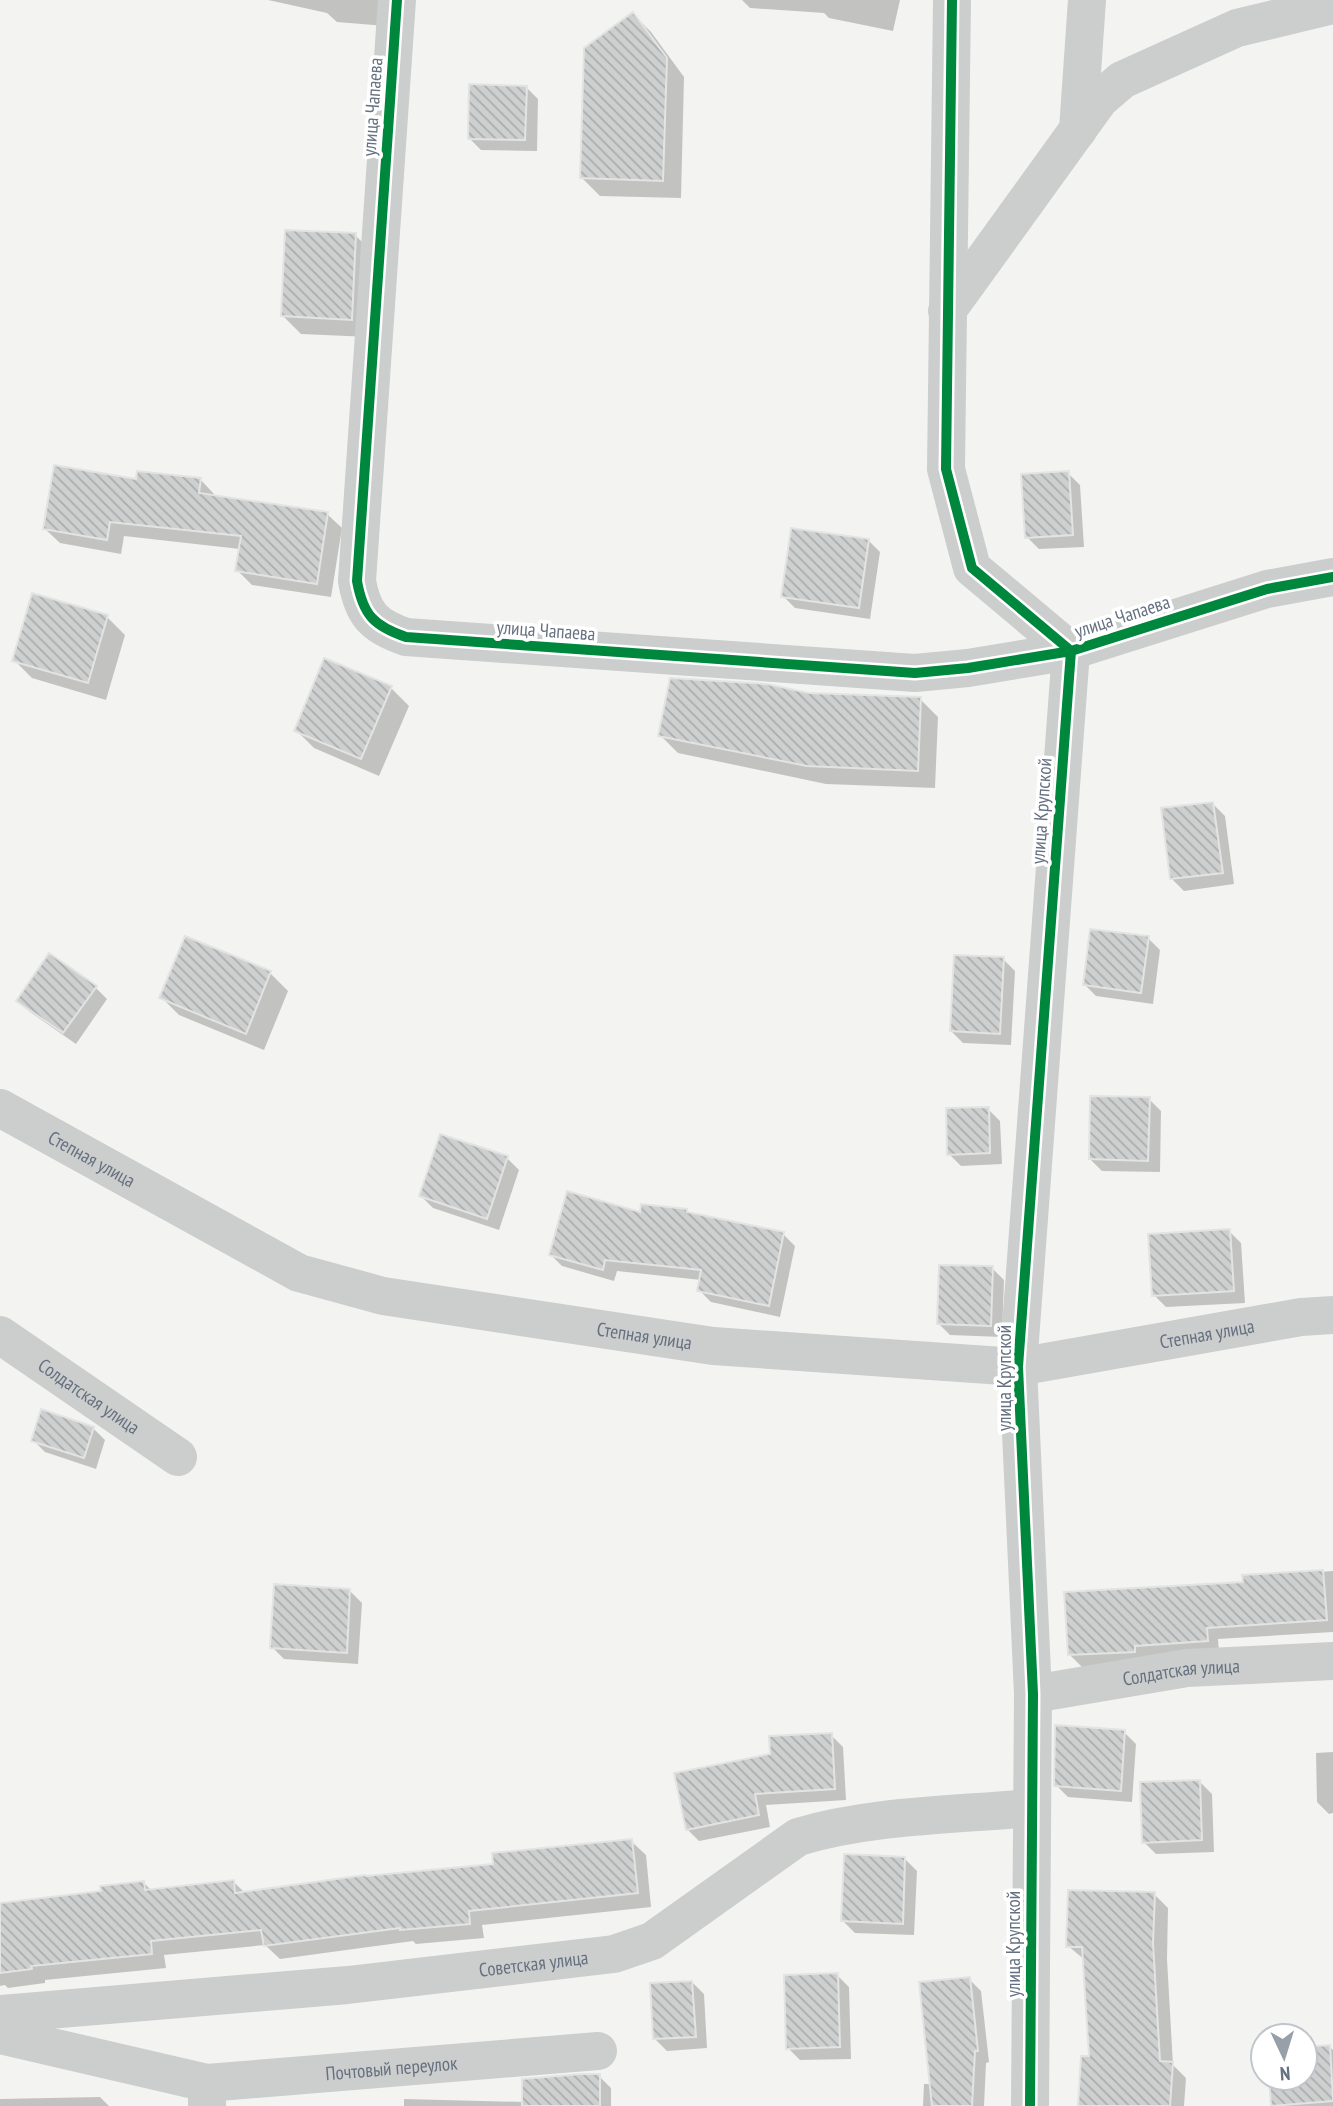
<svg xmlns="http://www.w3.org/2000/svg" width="1333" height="2106" viewBox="0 0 1333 2106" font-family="'PT Sans Narrow',sans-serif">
	<defs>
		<pattern id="building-back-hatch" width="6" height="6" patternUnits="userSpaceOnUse" patternTransform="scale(1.75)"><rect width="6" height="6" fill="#cecfcf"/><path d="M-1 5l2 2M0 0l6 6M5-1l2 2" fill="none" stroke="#abacad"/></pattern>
	</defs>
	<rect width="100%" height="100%" fill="#f3f4f2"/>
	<path fill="#0003" d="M268 0H389L386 26 337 22 327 13Z
		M742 0H900L893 31 829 18 824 13 750 8Z
		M633 14 651 32 684 77 681 198 600 196 582 178Z
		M526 87 538 99 537 151 481 150 469 138Z
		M355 235 373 253 370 337 301 334 283 316Z
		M1068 473 1080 485 1084 547 1039 549 1027 537Z
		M200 479 214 494V497L327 514 342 528 331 597 252 585 237 570 240 549 124 536 121 554 60 543 45 529Z
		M868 540 880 552 870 619 795 608 783 596Z
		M107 617 125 635 106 700 32 678 14 660Z
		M391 688 409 706 379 776 314 748 296 730Z
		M808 695 920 699 938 717 935 788 826 784 678 753 660 735Z
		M1213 804 1225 816 1234 884 1184 891 1172 879Z
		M1148 938 1160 950 1153 1004 1096 996 1084 984Z
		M1003 959 1015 971 1011 1045 963 1043 951 1031Z
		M270 973 288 991 264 1050 179 1015 161 997Z
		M95 987 107 999 76 1044 30 1012 18 1001Z
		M1149 1099 1161 1111 1160 1172 1102 1171 1090 1159Z
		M988 1109 1000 1121 1002 1164 961 1166 949 1154Z
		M507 1158 519 1170 499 1230 433 1208 421 1196Z
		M686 1211 689 1214 783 1234 795 1246 780 1317 711 1302 699 1290 701 1280 617 1271 614 1281 562 1266 550 1254 641 1214Z
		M1229 1231 1241 1243 1245 1303 1166 1307 1154 1295Z
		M992 1268 1004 1280 1002 1337 950 1335 938 1323Z
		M93 1428 105 1440 96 1469 45 1452 33 1440Z
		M1333 1571V1632L1218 1639 1219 1652 1082 1667 1070 1655 1244 1584V1577Z
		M350 1591 362 1603 358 1664 284 1659 272 1647Z
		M1124 1732 1136 1744 1132 1802 1068 1797 1056 1785Z
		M831 1735 843 1747 846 1800 766 1805 770 1827 699 1841 687 1829 772 1755Z
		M1333 1752V1813L1329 1814 1317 1802 1316 1753Z
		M1200 1782 1212 1794 1214 1852 1156 1854 1144 1842Z
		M631 1841 646 1855 651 1907 482 1925 484 1938 416 1944 413 1941 280 1959 265 1945 164 1955 166 1968 45 1980V1983L8 1988 5 1985 0 1986V1905L103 1893 143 1882 152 1891 234 1882 245 1893 495 1866Z
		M905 1859 917 1871 914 1935 855 1933 843 1921Z
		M1154 1894 1168 1908 1167 1959 1173 2065 1186 2078 1184 2106H1080L1091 2058 1085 1960 1068 1946Z
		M837 1975 849 1987 851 2059 800 2060 788 2048Z
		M969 1979 981 1991 989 2062 986 2063 984 2106H923L924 2084H931Z
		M692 1982 704 1994 707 2048 667 2051 655 2039Z
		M1330 2047 1333 2050V2106H1273L1271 2078H1305V2049Z
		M599 2076 611 2088V2106H404V2099L524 2102Z
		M100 2097 109 2106H0V2099Z"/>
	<path fill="url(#building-back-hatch)" stroke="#e2e3e2" stroke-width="2" d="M633 12 667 58 663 181 580 178 584 48Z
		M469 84 527 86 525 140 468 139Z
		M285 230 356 233 352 320 281 316Z
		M54 465 136 479 137 471 201 478 199 493 328 512 317 584 235 571 241 536 110 522 107 540 43 529Z
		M1069 471 1073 535 1025 538 1021 474Z
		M791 528 869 539 859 608 781 597Z
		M32 593 108 615 88 683 12 661Z
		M324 658 392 686 361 759 294 731Z
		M670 678 767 684 809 693 921 697 918 771 807 766 658 736Z
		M1213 802 1223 873 1170 879 1161 808Z
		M1090 929 1149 936 1141 993 1083 985Z
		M185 936 271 971 246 1034 159 998Z
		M49 953 97 986 63 1033 16 1001Z
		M954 955 1004 957 1000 1034 950 1031Z
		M1090 1096 1150 1097 1148 1161 1089 1159Z
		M989 1107 990 1153 947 1155 946 1108Z
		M440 1134 508 1156 487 1219 419 1196Z
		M567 1191 640 1212 641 1204 687 1209V1212L784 1232 769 1306 697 1291 701 1270 605 1260 603 1270 549 1255Z
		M1230 1229 1234 1291 1152 1296 1148 1234Z
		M939 1265 993 1266 991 1326 937 1324Z
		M41 1409 94 1427 84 1458 31 1441Z
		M1323 1570 1327 1620 1207 1628 1208 1641 1135 1646V1652L1068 1655 1064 1592 1243 1582 1242 1575Z
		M274 1584 350 1589 347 1653 270 1648Z
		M1055 1725 1125 1730 1121 1791 1054 1786Z
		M832 1733 835 1789 755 1794 759 1815 686 1830 674 1773 770 1754 769 1736Z
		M1200 1780 1202 1840 1142 1843 1140 1782Z
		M632 1839 638 1893 469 1911 470 1924 400 1930V1928L264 1946 261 1930 151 1941 152 1954 31 1966 32 1969 0 1973V1903L101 1891 100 1886 144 1881 145 1890 234 1880 235 1893 365 1875 366 1876 493 1864 492 1853Z
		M844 1854 905 1857 903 1924 841 1921Z
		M1068 1890 1155 1892 1153 1943 1160 2061 1173 2062 1170 2106H1078L1081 2056H1089L1082 1947H1066Z
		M838 1973 840 2047 786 2049 784 1975Z
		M970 1977 978 2051H975L972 2106H932L919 1982Z
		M692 1981 696 2037 653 2039 650 1983Z
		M1330 2045 1333 2101 1271 2106 1269 2078H1305V2047Z
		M582 2074H600V2106H522V2079Z"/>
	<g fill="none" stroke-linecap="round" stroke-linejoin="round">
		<g stroke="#cccdcd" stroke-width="38">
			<path d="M397 0 357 581C363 615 374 626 406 637L915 673 968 668 1071 651 1267 589 1333 577"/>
			<path d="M952 0 946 469 972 568 1071 651 1018 1367 1033 1694 1030 2106"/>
			<path d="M1078 130 1087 0"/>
			<path d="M947 311 1100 99 1122 80 1237 28 1333 5"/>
			<path id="s1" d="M0 1108 299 1273 383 1296 713 1346 1018 1367 1301 1317 1333 1315"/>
			<path id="s2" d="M0 1335 178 1457"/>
			<path id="s3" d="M1033 1694 1187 1668 1333 1661"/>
			<path id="s4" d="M0 2014 348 1985 614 1954 652 1941 798 1837C872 1815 954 1815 1031 1808"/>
			<path d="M0 2035 207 2083"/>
			<path id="s5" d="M207 2106V2083L598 2051"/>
		</g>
		<g stroke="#fff" stroke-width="15">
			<path id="cycleway" d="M397 0 357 581C363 615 374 626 406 637L915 673 968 668 1071 651 1267 589 1333 577
				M952 0 946 469 972 568 1071 651 1018 1367 1033 1694 1030 2106"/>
		</g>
		<use href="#cycleway" stroke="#00873e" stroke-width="10"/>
	</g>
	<g text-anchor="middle" stroke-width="7" stroke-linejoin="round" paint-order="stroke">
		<g font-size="19" fill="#657181" stroke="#fff">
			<text transform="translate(372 107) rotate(-86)" y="7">улица Чапаева</text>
			<text transform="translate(1122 616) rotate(-18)" y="7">улица Чапаева</text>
			<text transform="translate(546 630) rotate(4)" y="7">улица Чапаева</text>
			<text transform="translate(1041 811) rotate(-86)" y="7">улица Крупской</text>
			<text dy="7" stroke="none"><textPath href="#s1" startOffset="105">Степная улица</textPath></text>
			<text dy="7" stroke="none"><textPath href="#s1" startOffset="1260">Степная улица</textPath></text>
			<text dy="7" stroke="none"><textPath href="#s1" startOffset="693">Степная улица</textPath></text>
			<text transform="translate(1004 1378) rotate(-90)" y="7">улица Крупской</text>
			<text dy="7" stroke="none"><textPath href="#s2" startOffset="108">Солдатская улица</textPath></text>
			<text dy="7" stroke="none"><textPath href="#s3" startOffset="150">Солдатская улица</textPath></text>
			<text transform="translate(1013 1944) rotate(-90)" y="7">улица Крупской</text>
			<text dy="7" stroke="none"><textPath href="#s4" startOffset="536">Советская улица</textPath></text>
			<text dy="7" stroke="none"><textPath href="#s5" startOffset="208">Почтовый переулок</textPath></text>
		</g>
	</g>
	<g transform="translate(1284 2057) rotate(176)"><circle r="33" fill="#ffffff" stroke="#c1c6cd" stroke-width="2"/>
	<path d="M0-5L12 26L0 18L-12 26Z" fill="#979fa9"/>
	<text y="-10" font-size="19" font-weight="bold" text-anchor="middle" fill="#657181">N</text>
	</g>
</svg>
